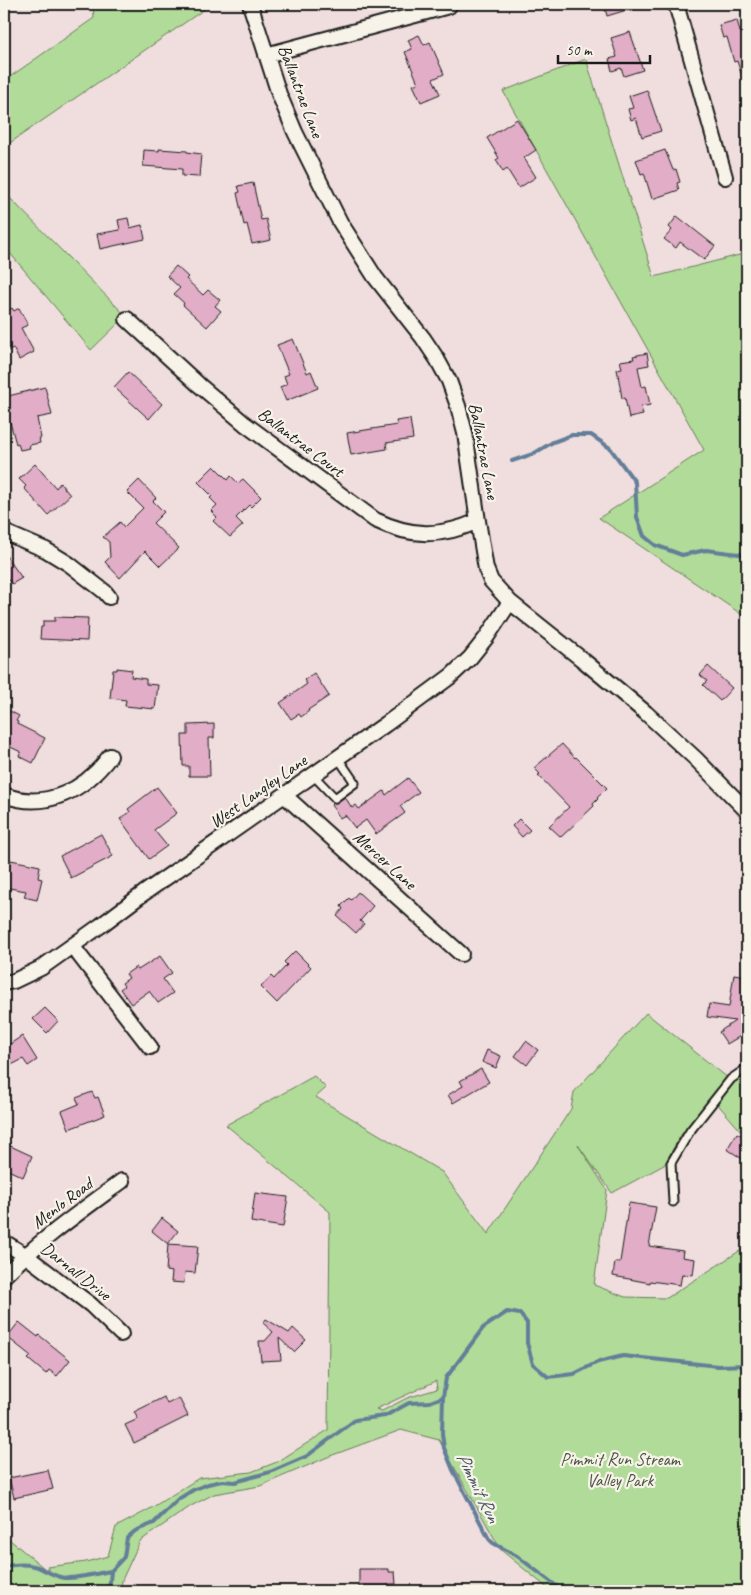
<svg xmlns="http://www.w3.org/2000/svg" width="751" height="1595" viewBox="0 0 751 1595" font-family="Caveat,sans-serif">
	<rect width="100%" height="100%" fill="#f0dede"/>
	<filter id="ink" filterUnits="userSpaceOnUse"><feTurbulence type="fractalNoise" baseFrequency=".02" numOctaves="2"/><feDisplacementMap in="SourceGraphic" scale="10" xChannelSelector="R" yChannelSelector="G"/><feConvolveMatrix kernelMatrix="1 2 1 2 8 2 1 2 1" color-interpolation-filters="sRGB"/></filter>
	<g filter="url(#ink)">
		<path fill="#b1db98" stroke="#667c5a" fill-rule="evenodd" d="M93 4H212L4 147V81L94 18Z
			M586 59 654 277 747 253V618L599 518 704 450 503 91Z
			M4 192 126 316 91 350 4 246Z
			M646 1013 728 1078 747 1062V1066L727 1083 691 1122 681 1135 664 1165 612 1193 578 1145 607 1190 594 1285 625 1297 667 1298 747 1246V1591H551L501 1550 439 1440 401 1430 330 1456 260 1486 214 1494 191 1506 140 1541 122 1580 121 1591H4V1535L50 1573 47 1567 86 1562 108 1556 116 1527 148 1510 199 1478 251 1472 277 1462 328 1430 330 1212 226 1125 314 1076 326 1088 316 1097 442 1172 488 1234 571 1109 574 1092ZM436 1381 437 1389 407 1398 382 1411 376 1409Z
			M747 1069V1138L714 1100Z"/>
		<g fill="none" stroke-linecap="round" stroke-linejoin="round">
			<path stroke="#637e99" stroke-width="4" d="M512 461 533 454 553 442 572 435H591L610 448 635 482 637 517 644 536 655 545 682 555 706 550 747 555
				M4 1567C16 1564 30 1563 42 1569 50 1573 55 1576 64 1578 75 1579 99 1573 111 1571
				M109 1591 111 1571 124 1557 127 1538 135 1531 154 1523 177 1500 193 1490 208 1484 222 1481 235 1482 270 1472 307 1456 355 1420 385 1416 409 1403 430 1402 443 1397
				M563 1591 517 1556 493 1543 489 1539 453 1470 444 1448 442 1434 443 1397 446 1378 483 1328 507 1312 520 1314 527 1323V1343L533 1364 548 1377 574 1374 598 1362 623 1356 718 1366 747 1365"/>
		</g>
		<path fill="#e1adc7" stroke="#1c1c1c" d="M604 4H640V6L607 16Z
			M737 20 740 32 747 29V86H745L737 61 734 62 727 37 723 38 719 25Z
			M630 32 643 70 624 76 621 68 612 71 609 59 617 57 611 38Z
			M419 35 424 45 430 42 444 74 433 79 440 94 421 102 413 85 418 83 405 52 412 49 408 40Z
			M647 90 661 131 642 137 636 118 631 120 628 109 633 108 629 96Z
			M517 119 536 150 524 158 536 177 519 188 507 169 503 172 496 160 499 158 487 138Z
			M159 149 187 151V152L201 154 199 177 182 176V169L143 166 144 150 159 151Z
			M665 150 673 170 676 169 680 182 677 183 679 190 652 199 644 173 641 174 636 160Z
			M253 183 261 220 266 219 271 240 252 244 247 224 244 225 237 193 240 192 238 186Z
			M677 216 715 246 704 260 680 242 676 248 664 239 672 230 669 227Z
			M128 218 130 228 142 225 145 239 100 249 97 234 120 230 118 220Z
			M176 266 188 277 186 279 203 295 208 290 220 300 215 306 221 311 207 327 183 305 184 303 174 294 180 288 167 276Z
			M12 308 14 311 19 308 28 325 21 328 34 352 19 360 13 348 7 351 4 344V313Z
			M293 339 307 373 311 371 318 388 286 401 280 387 287 384 284 376 289 374 277 345Z
			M647 353 649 365 638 367 642 387 646 386 650 405 641 407 643 415 629 418 625 398H622L617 369 622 368 620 361 634 359 633 356Z
			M128 372 162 404 149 419 114 387Z
			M45 387 52 415 37 418 41 438H39L40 443 29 445 30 448 20 450 18 443 16 444 10 422 4 423V410L7 409 4 397Z
			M410 419 413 439 386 443 387 449 351 455 347 433 397 425 396 421Z
			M35 464 56 488 60 483 70 495 48 515 24 488 26 486 19 479Z
			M214 466 228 480 231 476 238 483 243 479 261 497 251 507 249 505 236 518 243 525 230 537 213 521 217 517 211 511 217 505 210 498 212 496 198 482Z
			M139 480 156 498 153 501 164 512 153 523 179 548 160 566 145 551 120 578 105 562 110 557 109 542 103 537 120 522 124 527 143 508 127 492Z
			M4 553 22 578 12 584 9 580 4 583Z
			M55 617 88 618 87 641 40 639 41 627H43V621H55Z
			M708 666 732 688 720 701 703 685 707 681 700 675Z
			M117 668 132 670 131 677 146 679V684L158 685 155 709 125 706 126 700 110 698 113 670H117Z
			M314 673 329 696 308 710 309 711 301 717 299 714 291 719 280 703 307 684 304 680Z
			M10 711 19 716 16 721 18 722 17 724 45 738 33 763 19 756 21 752 4 744V715L7 716Z
			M214 724V738H209L210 776H189V766H183L182 735H188V725Z
			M562 744 575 758 576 757 607 788 597 798 598 799 593 804 594 806 561 837 549 826 569 807 538 775 540 774 534 768Z
			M408 778 419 792 400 806 405 813 376 834 366 820 355 828 345 815 340 818 331 805 345 797 352 808 356 805 359 809 384 791 386 795Z
			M157 787 177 813 154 830 167 846 149 859 120 819 130 812 128 809Z
			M519 819 530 830 522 837 512 826Z
			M101 834 113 856 71 878 60 856Z
			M11 860 40 866 38 878 42 879 37 900 24 897 26 891 4 887V863L10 864Z
			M358 892 373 906 360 921 364 924 356 933 337 916 343 909 341 906 349 898 351 900Z
			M295 951 311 967 277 1003 261 987 271 976 274 979 287 965 284 962Z
			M160 956 172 973 163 979 173 993 158 1003 149 991 131 1004 120 989 124 986 122 983 129 978 126 974 136 967 138 970Z
			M734 974 747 976V1032L727 1044 719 1032 735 1021 707 1017 709 1004 729 1007Z
			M45 1008 58 1021 47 1033 33 1019Z
			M22 1036 37 1060 28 1066 23 1059 4 1069V1048Z
			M526 1041 538 1050 527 1065 515 1056Z
			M487 1050 501 1056 496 1068 482 1062Z
			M481 1069 489 1082 453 1103 448 1095 463 1086 460 1081Z
			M92 1092 95 1098 98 1097 105 1115 69 1129 62 1111 79 1104 76 1098Z
			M737 1133 747 1139V1162L727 1149Z
			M4 1143 32 1156 23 1177 4 1168Z
			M255 1193 288 1197 283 1227 251 1222Z
			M629 1203 656 1207 649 1246 683 1251 682 1257 695 1259 693 1275 682 1274 680 1285 650 1281V1283L613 1276 615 1262H620Z
			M162 1218 178 1231 168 1244 152 1231Z
			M168 1244 198 1246 195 1273 185 1272 184 1283 171 1282 172 1272 166 1271Z
			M266 1319 289 1333 293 1328 306 1340 294 1352 279 1338 281 1360 261 1361 259 1341H265L273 1332 263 1323Z
			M19 1322 38 1337 39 1335 70 1360 57 1376 49 1370 46 1374 28 1359 31 1356 7 1337Z
			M164 1397 167 1404 179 1398 188 1416 134 1443 125 1425 138 1419 134 1412Z
			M48 1470 53 1489 14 1498 9 1478Z
			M359 1569H389V1572H395L396 1584H389V1587H359Z"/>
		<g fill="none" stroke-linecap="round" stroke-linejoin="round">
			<g stroke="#1c1c1c" stroke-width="11">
				<path id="lane" d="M313 775 335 798 355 783 338 758
					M673 1202 671 1163 690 1131 731 1079 747 1068"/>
			</g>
			<g stroke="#1c1c1c" stroke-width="18">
				<path id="street" d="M250 4 279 94 295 132 340 222 375 277 423 338 437 359 449 381 458 406 465 433 478 521 486 569 491 581 510 602 584 661 646 713 696 759 747 811
					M676 4 725 177
					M266 55 449 6
					M127 319 199 385 245 424 375 520C411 537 440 538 478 521
					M4 532 46 550 69 564 105 592 109 597
					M4 795C46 811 85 790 110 756
					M284 795 461 954
					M73 947 150 1047
					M4 983 14 981 41 968 100 926 144 893 386 724 451 676 470 658 486 638 510 602
					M4 1242 25 1255 91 1305 121 1334
					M4 1276C41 1239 80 1212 122 1181"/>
			</g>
			<use href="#lane" stroke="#f7f3e8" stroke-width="7"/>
			<use href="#street" stroke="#f7f3e8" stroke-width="14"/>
		</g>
	</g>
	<g text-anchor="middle" stroke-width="4.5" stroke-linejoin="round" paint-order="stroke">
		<g font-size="18" fill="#1c1c1c" stroke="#f7f3e8">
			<text transform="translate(301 91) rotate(69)" y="6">Ballantrae Lane</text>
			<text transform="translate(301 442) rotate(37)" y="6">Ballantrae Court</text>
			<text transform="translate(484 451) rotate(79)" y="6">Ballantrae Lane</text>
			<text transform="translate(258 791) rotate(-35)" y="6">West Langley Lane</text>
			<text transform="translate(385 860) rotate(42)" y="6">Mercer Lane</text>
			<text transform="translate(62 1203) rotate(-37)" y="6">Menlo Road</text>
			<text transform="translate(76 1271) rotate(38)" y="6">Darnall Drive</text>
		</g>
		<g font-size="18" fill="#495541" stroke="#f7f3e8">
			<text x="620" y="1465">Pimmit Run Stream<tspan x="620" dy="21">Valley Park</tspan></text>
		</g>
		<g font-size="19" font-style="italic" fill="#465565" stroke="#f7f3e8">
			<text transform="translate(479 1487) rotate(64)" y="7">Pimmit Run</text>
		</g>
	</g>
	<rect width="751" height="1595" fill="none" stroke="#f7f3e8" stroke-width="20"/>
	<rect x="10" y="10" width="731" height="1575" fill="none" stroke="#1c1c1c" stroke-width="2" filter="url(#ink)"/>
	<path d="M558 55v8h92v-8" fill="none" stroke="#1c1c1c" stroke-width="2.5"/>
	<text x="566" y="55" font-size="15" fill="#1c1c1c" stroke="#f7f3e8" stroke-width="4" paint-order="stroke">50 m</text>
</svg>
